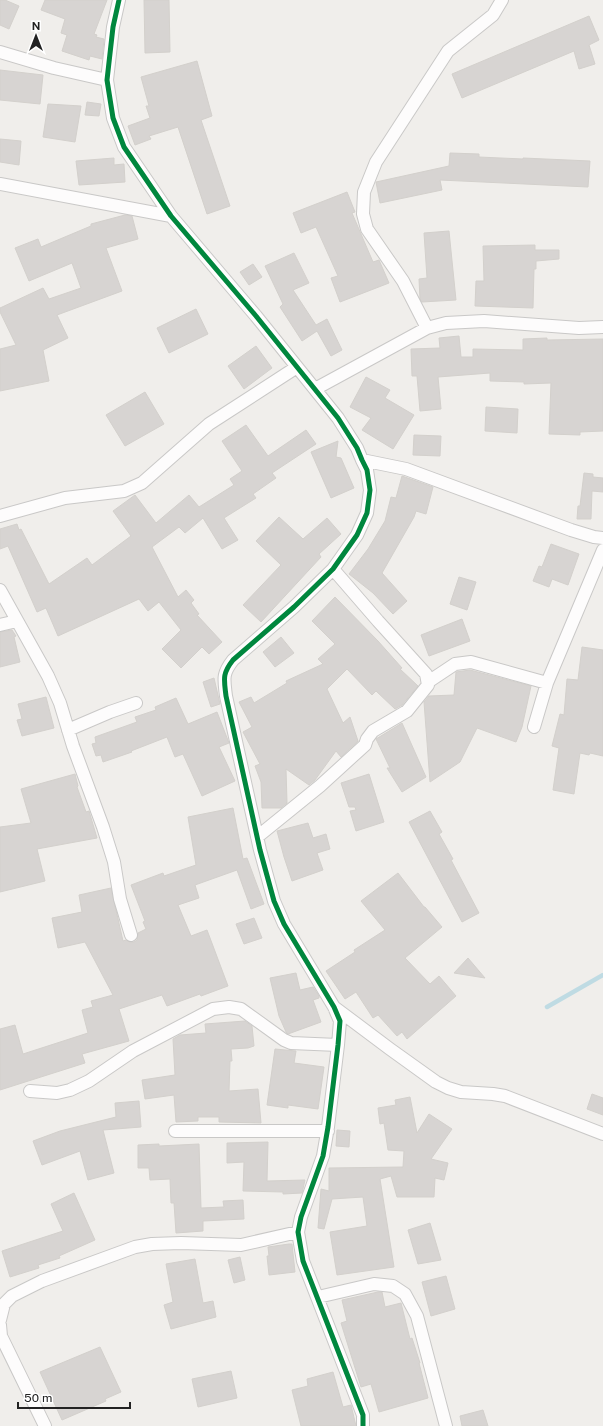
<svg xmlns="http://www.w3.org/2000/svg" width="603" height="1426" viewBox="0 0 603 1426" font-family="'Public Sans',sans-serif">
	<rect width="100%" height="100%" fill="#f0eeeb"/>
	<g fill="none" stroke-linecap="round" stroke-linejoin="round">
		<path stroke="#bfdbe3" stroke-width="4.5" d="M547 1007 603 975"/>
	</g>
	<path fill="#d7d4d2" stroke="#d3d0cc" d="M0 0H5L19 6 9 29 0 25Z
		M45 0H107L94 34 97 35 96 37 104 39 102 59 90 56 89 60 62 51 67 35 61 33 65 19 41 10Z
		M144 0H169L170 52 145 53Z
		M589 16 599 40 589 45 595 64 579 69 574 51 462 98 452 74Z
		M197 61 212 116 201 120 230 206 207 214 178 127 149 136 151 139 135 145 128 126 150 118 146 106H149L141 77Z
		M0 70 43 75 40 104 0 100Z
		M87 102 101 104 99 116 85 115Z
		M48 104 81 106 75 142 43 137Z
		M0 139 21 141 19 165 0 162Z
		M450 153 479 154V157L523 159V158L590 161 588 187 440 180 442 190 380 203 376 182 449 166Z
		M114 158V165L124 164 125 182 79 185 76 161Z
		M347 192 355 212 352 213 373 262 379 260 389 283 340 302 331 278 338 276 316 227 301 233 293 213Z
		M125 215 132 216 138 239 106 248 122 291 57 315 68 338 43 350 49 381 0 391V349L16 345 0 312V308L43 288 49 299 81 288 72 263 29 281 15 248 38 239 41 247 91 226V224Z
		M449 231 456 300 422 302 420 299 419 279 427 278 424 233Z
		M535 245V250H559V259L536 261V269H534L533 308 475 306 476 281H484L483 246Z
		M294 253 309 283 293 290 316 325 327 319 342 350 331 356 317 331 302 341 280 307 283 304 265 266Z
		M253 264 262 277 249 285 240 272Z
		M196 309 208 334 169 353 157 328Z
		M459 336 461 357H473V349L523 350V339L547 338V340L603 339V431L580 432V435L549 434 551 383 524 384V382L490 381V373L438 377 441 409 420 411 417 376H412L411 349 440 348 439 338Z
		M256 346 272 368 244 389 228 366Z
		M366 377 390 390 385 398 414 415 393 449 362 430 371 418 350 407Z
		M145 392 164 424 125 446 106 415Z
		M486 407 518 409 517 433 485 431Z
		M246 425 268 456 306 430 316 444 272 473 276 478 253 494 256 498 224 518 238 540 222 549 203 518 185 533 179 527 152 547 178 597 186 590 194 600 191 603 199 614 197 615 222 642 209 654 202 647 181 668 162 649 181 630 159 602 148 611 139 599 58 636 46 608 37 612 8 546 0 549V529L17 524 19 530 21 529 49 584 87 558 92 565 131 536 113 511 135 495 156 523 189 495 199 507 234 485 230 479 242 471 222 441Z
		M414 435 441 436 440 456 413 455Z
		M338 441 336 457 341 458 354 488 331 498 311 452Z
		M584 473 593 474V477L603 478V492L592 491 591 519H577L578 506H580Z
		M402 476 433 487 426 514 416 511 414 517 382 573 407 601 393 614 373 593 349 574 368 549 385 521 391 497 396 498Z
		M279 517 303 539 327 518 341 534 319 554 321 557 261 622 243 605 281 565 256 541Z
		M551 544 579 554 568 585 552 579 549 587 533 581 539 566 542 567Z
		M459 577 476 582 467 610 450 604Z
		M335 597 378 641 402 668 400 669 418 686 402 705 395 709 376 691 372 695 347 669 327 689 343 723 350 717 358 741 341 757 336 751 315 780 309 785 286 769 287 803 281 808H262L261 782 255 766 260 764 243 732 252 727 239 702 251 697 254 703 287 683 286 681 323 664 318 659 335 644 312 621Z
		M462 619 470 641 429 656 421 635Z
		M12 630 16 636 14 637 20 662 0 667V632Z
		M281 637 294 653 275 667 263 652Z
		M582 647 603 650V756L590 753 589 755 580 753 574 794 553 790 559 748 552 746 560 714 564 715 567 679 578 680Z
		M470 670 531 686 522 727 516 742 477 728 460 762 430 782 424 702 429 696 454 695 456 672Z
		M214 678 220 704 211 707 203 682Z
		M46 697 54 728 22 736 17 720 22 719 18 704Z
		M176 698 188 724 217 712 229 743 219 747 235 781 202 796 183 754 175 757 167 737 131 751 132 752 103 762 101 755 96 756 92 744 96 743 95 737 137 722 135 717 156 710 155 707Z
		M402 723 426 777 402 792 387 768H390L376 739Z
		M75 774 78 786 77 787 86 812 89 811 97 838 37 849 45 881 0 892V827L31 823 21 789Z
		M369 774 384 822 356 831 350 811 356 810 355 807H349L341 783Z
		M233 808 243 859 247 858 264 904 251 909 237 870 195 885 199 898 178 905 191 936 207 930 228 986 201 996 200 994 167 1006 162 995 119 1009 129 1041 82 1054 85 1063 0 1090V1029L15 1025 23 1054 88 1033 82 1010 93 1007 91 1001 113 995 85 942 58 948 52 918 82 912 79 895 111 888 123 941 126 940 130 942H134L137 940 138 933 146 929 143 922 145 921 131 885 163 873 164 876 196 865 188 817Z
		M430 811 442 832 439 834 453 859 451 860 479 913 462 922 409 822Z
		M308 823 313 838 326 834 330 849 317 853 323 870 292 881 284 857 277 831Z
		M398 873 424 907H425L442 927 405 958 430 984 439 976 456 996 407 1039 402 1032 397 1036 378 1015 373 1018 356 992 345 999 326 971 355 952 354 950 385 930 361 901Z
		M254 918 262 938 244 944 236 924Z
		M468 958 485 978 454 973Z
		M296 973 300 990 313 987 319 996V998L313 1000 321 1022 288 1034 286 1032 279 1016 270 978Z
		M245 1021 252 1026 254 1046 248 1048 231 1049 232 1061H230L229 1091 258 1089 261 1123 219 1122V1117H198V1121L176 1122 174 1095 145 1099 142 1080 175 1075 173 1039 180 1035 206 1033 205 1024Z
		M275 1049 296 1051 294 1063 324 1067 318 1109 288 1105V1108L267 1105Z
		M592 1094 603 1098V1115L587 1109Z
		M410 1097 417 1133 429 1114 452 1129 431 1159 448 1163 444 1180 435 1178 434 1197H397L391 1176 380 1179 394 1267 337 1275 330 1232 367 1226 363 1197 332 1199 324 1229 318 1228 321 1189 329 1191V1168L403 1167 404 1151 388 1150 384 1123 380 1124 378 1108 396 1105 395 1100Z
		M139 1101 141 1127 103 1130 114 1173 88 1180 80 1151 42 1165 33 1141 60 1131 116 1117 115 1103Z
		M337 1130 350 1131 349 1147 336 1146Z
		M268 1142 267 1181 305 1180 302 1193 283 1194V1192L243 1191 244 1162 227 1163V1143Z
		M159 1144V1146L199 1144 201 1208 224 1207 223 1201 243 1200 244 1219 203 1221V1231L176 1233 174 1203H171L170 1179 150 1180 149 1168H138V1145Z
		M74 1193 95 1240 59 1256 60 1258 38 1265 39 1268 10 1277 2 1251 63 1231 51 1204Z
		M430 1223 441 1260 418 1264 408 1230Z
		M289 1244H292L295 1272 269 1275 267 1256H269L268 1247Z
		M240 1257 245 1280 234 1283 228 1260Z
		M195 1259 203 1303 213 1301 216 1317 171 1329 164 1305 173 1302 166 1264Z
		M446 1276 455 1309 431 1316 422 1282Z
		M378 1292H382L385 1307 401 1303 410 1339 412 1338 420 1363H419L428 1398 379 1412 371 1384 361 1387 341 1323 347 1321 342 1300Z
		M100 1347 121 1392 105 1399 106 1401 62 1420 40 1372Z
		M231 1371 237 1398 198 1407 192 1379Z
		M333 1372 343 1407 351 1405 356 1426H301L292 1390 308 1386 307 1379Z
		M483 1410 488 1426H462L460 1416Z"/>
	<g fill="none" stroke-linecap="round" stroke-linejoin="round">
		<g stroke="#c9c8c7" stroke-width="14">
			<path id="street" d="M119 0 113 27 107 80 113 118 124 147 171 216 256 316 338 418 357 448 362 460 367 470 370 490 367 513 357 535 333 569 294 607 233 660C222 674 224 679 226 696L260 850 274 901 284 924 334 1007 340 1021 338 1045 328 1127 323 1156 301 1217 298 1232 303 1261 363 1415V1426
				M0 52 54 68 107 80
				M0 184 171 216
				M427 328 403 281 367 229 363 214 364 192 376 162 448 51 493 15 502 0
				M315 389 427 328 446 323 484 321 579 328 603 327
				M362 460 406 469 571 530 594 537 603 538
				M0 516 65 498 124 491 142 483 209 424 297 367
				M0 590 48 676 60 703 73 746 103 827 114 862 120 899 131 935
				M0 625 17 621
				M428 682 455 664 471 662 547 683
				M534 727 547 683 603 550
				M68 730 110 712 136 703
				M257 837 320 786 365 745 367 739 373 731 407 711 428 685 426 674 378 621 333 569
				M334 1007 390 1049 436 1082 448 1088 461 1092 493 1094 505 1096 603 1134
				M30 1091 57 1093 70 1090 89 1081 133 1051 213 1009 229 1007 241 1009 284 1040 291 1043 338 1045
				M175 1131H328
				M318 1297 374 1284 393 1286 405 1294 417 1316 446 1426
				M0 1320 4 1304 12 1296 42 1281 135 1247 152 1244 181 1243 241 1245 298 1232
				M0 1325 1 1336 45 1426"/>
		</g>
		<use href="#street" stroke="#fdfcfc" stroke-width="12"/>
		<g stroke="#fff" stroke-width="8">
			<path id="cycleway" d="M119 0 113 27 107 80 113 118 124 147 171 216 256 316 338 418 357 448 362 460 367 470 370 490 367 513 357 535 333 569 294 607 233 660C222 674 224 679 226 696L260 850 274 901 284 924 334 1007 340 1021 338 1045 328 1127 323 1156 301 1217 298 1232 303 1261 363 1415V1426"/>
		</g>
		<use href="#cycleway" stroke="#00873e" stroke-width="5"/>
	</g>
	<g transform="translate(36 36)" stroke="#ffffff" stroke-width="3" paint-order="stroke">
	<path d="M0-3L7 15L0 10L-7 15Z" fill="#222222"/>
	<text y="-6" font-size="11" font-weight="bold" text-anchor="middle" fill="#222222">N</text>
	</g>
	<path d="M18 1402v6h112v-6" fill="none" stroke="#222222" stroke-width="2"/>
	<text x="24" y="1402" font-size="12" fill="#222222" stroke="#ffffff" stroke-width="3" paint-order="stroke">50 m</text>
</svg>
